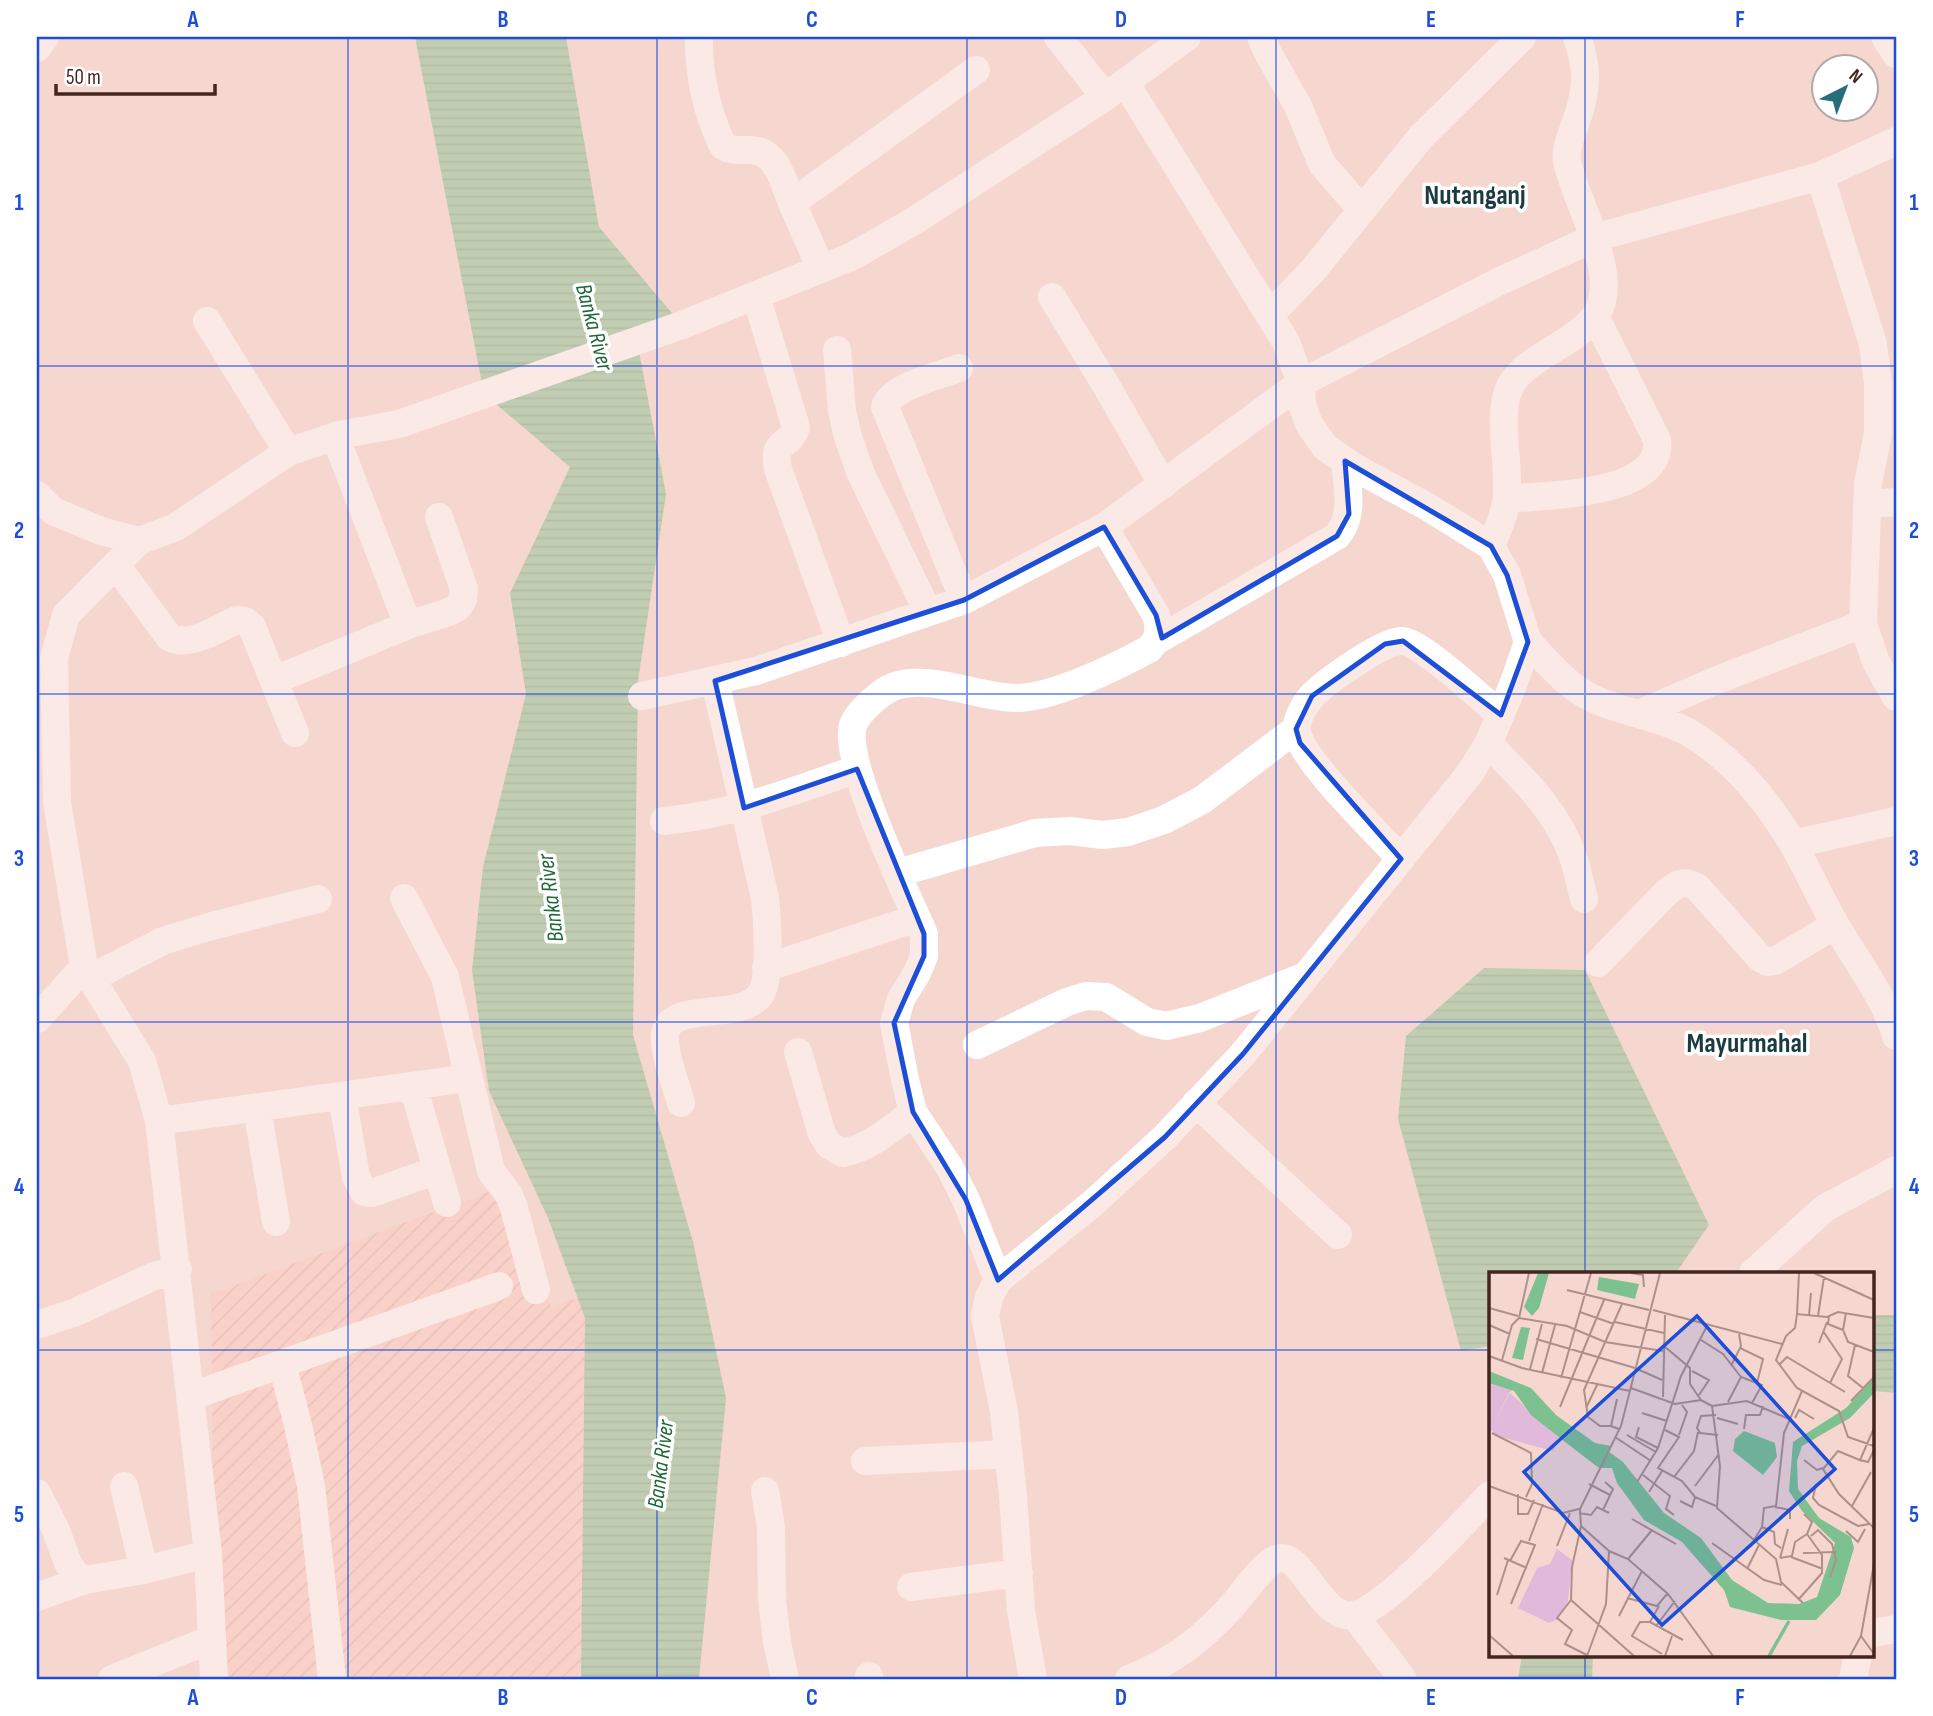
<svg xmlns="http://www.w3.org/2000/svg" width="1933" height="1716" viewBox="0 0 1933 1716" font-family="'Sofia Sans Condensed',sans-serif">
	<defs>
		<pattern id="industrial-furrows" width="10" height="10" patternUnits="userSpaceOnUse" patternTransform="scale(1.75)"><rect width="10" height="10" fill="#fdcabf"/><path d="M-1 1l2-2M0 10L10 0M9 11l2-2" fill="none" stroke="#daada4"/></pattern>
		<pattern id="water-rules" width="6" height="5" patternUnits="userSpaceOnUse" patternTransform="scale(1.75)"><rect width="6" height="5" fill="#7ec190"/><path d="M0 2.5h6" fill="none" stroke="#699d75"/></pattern>
	</defs>
	<rect width="100%" height="100%" fill="#f6d7d0"/>
	<path fill="url(#industrial-furrows)" d="M507 1185 551 1307 580 1297 614 1395 579 1679H215L211 1294Z"/>
	<path fill="url(#water-rules)" d="M415 37H566L599 227 682 325 637 341 666 494 638 681 633 1035 693 1242 726 1398 699 1679H581L585 1318 548 1218 489 1091 472 970 483 867 526 694 510 593 570 467 484 394Z
		M1484 968 1585 970 1709 1225 1676 1273H1490V1346L1461 1351 1398 1119 1406 1036Z
		M1872 1315H1896V1393L1872 1391Z
		M1522 1655H1593L1592 1679H1518Z"/>
	<g fill="none" stroke-linecap="round" stroke-linejoin="round">
		<path stroke="#fff" stroke-width="28" d="M699 37C698 73 707 113 723 146 732 151 740 150 750 150 777 150 783 181 792 203
			M1058 37 1105 97
			M1261 37 1267 51 1298 106 1322 164 1362 210
			M1885 37 1896 54
			M37 48 45 37
			M1820 176 1873 344 1878 384V433L1868 484 1863 624 1876 662 1896 697
			M821 269 792 203 976 70
			M756 296 796 427C789 450 772 437 778 469L841 643
			M1052 297 1107 387 1163 485
			M1270 315 1314 269 1421 137 1522 37
			M207 321 288 452
			M837 350 842 411 848 437 861 474 928 612
			M959 368C939 376 891 386 885 407L964 600
			M335 436 408 625
			M37 495 53 511 101 531 139 541
			M1507 499C1546 495 1664 496 1657 440L1595 316
			M1868 504 1896 502
			M1491 546C1497 531 1506 512 1507 496 1509 466 1499 421 1507 394 1518 357 1577 346 1597 313 1621 274 1575 202 1567 161 1565 149 1571 136 1575 125 1587 91 1589 71 1577 37
			M116 565 169 637C188 649 218 628 237 620L245 621 252 627 295 733
			M1156 641 1337 536C1355 515 1347 487 1345 461
			M1528 642C1543 657 1557 675 1574 687 1604 711 1653 713 1688 732 1731 757 1768 801 1793 844 1808 870 1820 898 1835 924 1856 961 1884 995 1896 1036
			M275 680 408 625 449 612 458 607 463 599 464 589 439 517
			M642 696 756 671 964 600 1104 527 1301 383 1500 281 1594 238 1820 176 1896 141
			M1641 713 1717 680 1863 624
			M1488 744C1521 776 1558 812 1573 857 1578 870 1580 885 1584 899
			M664 821C734 814 792 792 857 769
			M1793 844 1896 821
			M1401 859C1377 832 1304 763 1297 732 1295 721 1305 703 1313 695 1327 681 1385 639 1403 641 1425 645 1481 699 1501 715
			M898 873 1035 833 1070 831 1103 835 1128 832 1164 820 1202 800 1296 729
			M404 898 445 977 491 1171 509 1195 514 1208 536 1290
			M1598 963 1665 894C1677 883 1683 880 1697 887L1760 958 1768 962 1775 961 1835 925
			M84 967 142 1061 159 1121 208 1554 214 1679
			M766 968 917 918
			M91 978 163 941 208 927 318 899
			M37 1019 84 967 57 802 54 658 66 615 139 541 176 527 288 452 339 435 399 424 682 325 853 256 914 221 1105 97 1187 37
			M977 1045 1067 1002 1086 996 1106 997 1147 1022 1166 1026 1200 1018 1303 977
			M798 1052 822 1134 829 1145 843 1153C871 1147 891 1129 913 1112
			M413 1086 447 1203
			M342 1096 356 1177 364 1192 372 1193 437 1170
			M681 1103C676 1084 663 1053 665 1034 670 1000 740 1022 760 995 772 979 767 919 765 898L715 681
			M1196 1103 1338 1235
			M257 1108 276 1222
			M159 1121 468 1078
			M1753 1273 1825 1208 1896 1170
			M998 1280 966 1200 950 1168 913 1112 905 1080 894 1023 901 999 917 973 924 956V934C907 895 842 761 853 725 858 712 881 691 895 686 931 674 980 698 1016 698 1053 698 1116 667 1149 649 1160 637 1160 629 1156 615L1104 527
			M37 1325 76 1312 152 1277 178 1269
			M282 1364 298 1425 311 1486 332 1679
			M192 1396 499 1286
			M865 1461 1009 1454
			M124 1486 144 1570
			M765 1491 771 1527 772 1600 777 1642 785 1679
			M37 1493 55 1528 68 1563 75 1574 85 1580 144 1570 208 1554
			M911 1587 1019 1573
			M37 1597 85 1580
			M1354 1615 1403 1679
			M1872 1633 1896 1629
			M869 1676V1679
			M112 1679 212 1639
			M1033 1679 1021 1611 1013 1496 1004 1412 985 1316 989 1297 998 1280 1092 1204 1165 1137 1243 1054 1470 773 1488 744 1513 685 1528 642 1507 575 1491 546 1428 507 1354 467 1325 447 1309 424 1302 404 1301 383 1286 342 1125 82
			M1129 1679C1174 1661 1200 1641 1232 1606 1243 1594 1262 1565 1276 1559 1303 1549 1320 1622 1354 1615 1387 1608 1464 1522 1490 1495
			M1853 1679 1858 1655"/>
	</g>
	<path d="M0 0H1933V1716H0ZM1345 461 1491 546 1507 575 1528 642 1501 715 1403 641 1385 644 1312 696 1296 729 1300 743 1401 859 1243 1054 1165 1137 998 1280 966 1200 913 1112 894 1023 924 956V934L857 769 744 808 715 681 964 600 1104 527 1156 615 1162 638 1337 536 1349 514Z" fill="#f6d7d0" fill-opacity=".55" fill-rule="evenodd"/>
	<path fill="none" stroke="#1d4ed8" stroke-width="5" stroke-linejoin="round" d="M1345 461 1491 546 1507 575 1528 642 1501 715 1403 641 1385 644 1312 696 1296 729 1300 743 1401 859 1243 1054 1165 1137 998 1280 966 1200 913 1112 894 1023 924 956V934L857 769 744 808 715 681 964 600 1104 527 1156 615 1162 638 1337 536 1349 514Z"/>
	<path fill="none" stroke="#1d4ed8" stroke-width="2" stroke-opacity="0.55" d="M348 37V1679M657 37V1679M967 37V1679M1276 37V1679M1585 37V1273M37 366H1896M37 694H1896M37 1022H1896M37 1350H1490M1872 1350H1896M1585 1655V1679"/>
	<g text-anchor="middle" stroke-width="7" stroke-linejoin="round" paint-order="stroke">
		<g font-size="23" font-style="italic" fill="#1f6839" stroke="#fff">
			<text transform="translate(595 327) rotate(75)" y="8">Banka River</text>
			<text transform="translate(550 898) rotate(-97)" y="8">Banka River</text>
			<text transform="translate(660 1464) rotate(-83)" y="8">Banka River</text>
		</g>
		<g font-size="28" font-weight="bold" fill="#1a3b41" stroke="#fff">
			<text x="1475" y="204">Nutanganj</text>
			<text x="1747" y="1052">Mayurmahal</text>
		</g>
	</g>
	<g transform="translate(1489 1272)">
		<rect width="385" height="385" fill="#f6d7d0"/>
		<path d="M0 108 23 118 20 121 4 153 21 121 71 166 64 179 5 163 3 158 0 164ZM68 277 83 288 79 329 69 347 60 351 29 336 48 296 61 292Z" fill="#e1b9da"/>
		<path d="M49 1H60L50 36 43 44 35 35ZM110 5 150 12 146 27 108 18ZM32 55 41 56 34 88 23 86ZM0 99 42 116 67 143 106 171 122 174 119 179 134 190 175 241 212 266 243 308 279 331 310 332 328 325 346 271 313 239 300 219 304 170 357 136 385 106V121L361 146 313 174 308 189 309 217 330 246 362 265 365 276 351 323 327 348H292L241 335 235 318 193 270 155 248 128 211 123 196H110L71 166 42 143 25 119 0 111ZM255 159 286 171 288 185 274 203 244 179 246 167Z" fill="#7ec190"/>
		<path fill="none" stroke="#7ec190" stroke-width="3.5" d="M280 384 300 349"/>
		<path fill="none" stroke="#ae908a" stroke-width="2" d="M142 1 154 3 155 15M325 1 385 28M78 18 160 38M0 36 29 44M164 38 293 72M91 40 125 52M357 41 354 58 359 70 385 80M308 42 310 1M320 43 322 21M329 44 335 5M340 45 339 52 354 58M30 46 78 54 116 70 174 79M385 46 349 40 338 45 308 42 306 56 297 64 287 88 308 116 350 139 359 165 385 174M126 50 175 61M0 53 21 62M334 59 353 87 341 111M47 67 146 96 173 108M212 68 234 82 252 105 273 113 263 131M330 71 338 50M366 73 359 104 374 116M175 74 201 96V112L212 128M251 76 274 87 268 111M0 84 33 96 141 119M13 88 23 53 30 46 40 1M290 93 298 85 356 120M242 94 252 74 250 62M41 97 53 52M203 99 220 108 210 123M53 101 66 53M72 106 102 1M142 116 186 132 212 128 223 134 231 194 228 236 287 287 292 310 314 331M174 125 176 43M128 127 122 154 130 157M362 129 385 105M239 130 252 105M223 134 258 129 300 147M71 135 115 28M97 136 108 113M153 141 178 149M227 143 212 144 208 156 211 161 229 163M228 146 249 152M306 146 310 138 325 147M122 154H111L99 145 95 118 133 32M150 155 147 165 169 176M385 156 371 188 379 190 385 178M255 157 257 143H271L274 134M176 158 190 165 169 196 193 209 206 225 227 234M3 161 42 181 43 212 37 225M138 163 167 180M190 163 198 140 193 133M126 165 162 189M315 188 328 198 334 196M373 189 349 179 334 197 350 222 385 256M154 203 181 224 177 237 185 243M185 205 205 179 209 160M148 210 169 176 192 104 218 54M100 212 121 223M327 212 324 226 330 233 369 254 380 252M0 214 74 241 90 237M206 214 230 182M160 220 173 199M29 222V242H39L45 228M191 229 203 235 206 225M363 234 382 200M286 235 301 238V247M114 238 124 217 116 210M90 241 102 243 108 235 120 241M315 242 323 250 318 262M143 247 187 272M92 254 83 295 82 328 145 384M273 255 285 260 286 272 292 276M357 259 369 270 376 257M322 264 329 258 343 272 347 288 341 305M265 268 273 255 275 236 287 234 295 161 313 119M40 269 54 232M223 271 275 308 293 313M68 274 81 241M120 279 139 287 179 322 224 384M314 281 347 280M302 285 334 297M15 286 38 296M291 286 303 284 306 270 318 262 333 283V301L309 328M291 286 299 257M139 287 163 258M21 289 32 269 46 273 22 332M258 297 270 273M8 323 19 288M138 326 168 334 178 322M82 328 68 346 83 358 76 372 98 383M170 334 161 350 194 368M130 344 153 299M161 350H151L143 364 173 382M167 354 186 329M0 363 24 384M372 364 385 382M98 384 117 332 120 279 92 254 91 237 132 154 171 1M176 384 183 364M361 384 372 364 385 292"/>
		<path fill="#1d4ed8" fill-opacity="0.15" stroke="#1d4ed8" stroke-width="3.5" d="M208 44 346 197 173 353 35 200Z"/>
		<rect width="385" height="385" fill="none" stroke="#432620" stroke-width="3.5"/>
	</g>
	<rect width="1933" height="1716" fill="none" stroke="#ffffff" stroke-width="77"/>
	<g transform="translate(1845 88) rotate(42)"><circle r="33" fill="#ffffff" stroke="#b4a8a6" stroke-width="2"/>
	<path d="M0-5L12 26L0 18L-12 26Z" fill="#276e7b"/>
	<text y="-10" font-size="19" font-weight="bold" text-anchor="middle" fill="#432620">N</text>
	</g>
	<path d="M56 84v10h159v-10" fill="none" stroke="#432620" stroke-width="3.5"/>
	<text x="66" y="84" font-size="21" fill="#432620" stroke="#ffffff" stroke-width="5" paint-order="stroke">50 m</text>
	<rect x="38" y="38" width="1857" height="1640" fill="none" stroke="#1d4ed8" stroke-width="2.5"/>
	<g font-size="23" text-anchor="middle" font-weight="bold" fill="#1d4ed8">
		<text x="193" y="27">A</text>
		<text x="503" y="27">B</text>
		<text x="812" y="27">C</text>
		<text x="1121" y="27">D</text>
		<text x="1431" y="27">E</text>
		<text x="1740" y="27">F</text>
		<text x="19" y="210">1</text>
		<text x="1914" y="210">1</text>
		<text x="19" y="538">2</text>
		<text x="1914" y="538">2</text>
		<text x="19" y="866">3</text>
		<text x="1914" y="866">3</text>
		<text x="19" y="1194">4</text>
		<text x="1914" y="1194">4</text>
		<text x="19" y="1522">5</text>
		<text x="1914" y="1522">5</text>
		<text x="193" y="1705">A</text>
		<text x="503" y="1705">B</text>
		<text x="812" y="1705">C</text>
		<text x="1121" y="1705">D</text>
		<text x="1431" y="1705">E</text>
		<text x="1740" y="1705">F</text>
	</g>
</svg>
